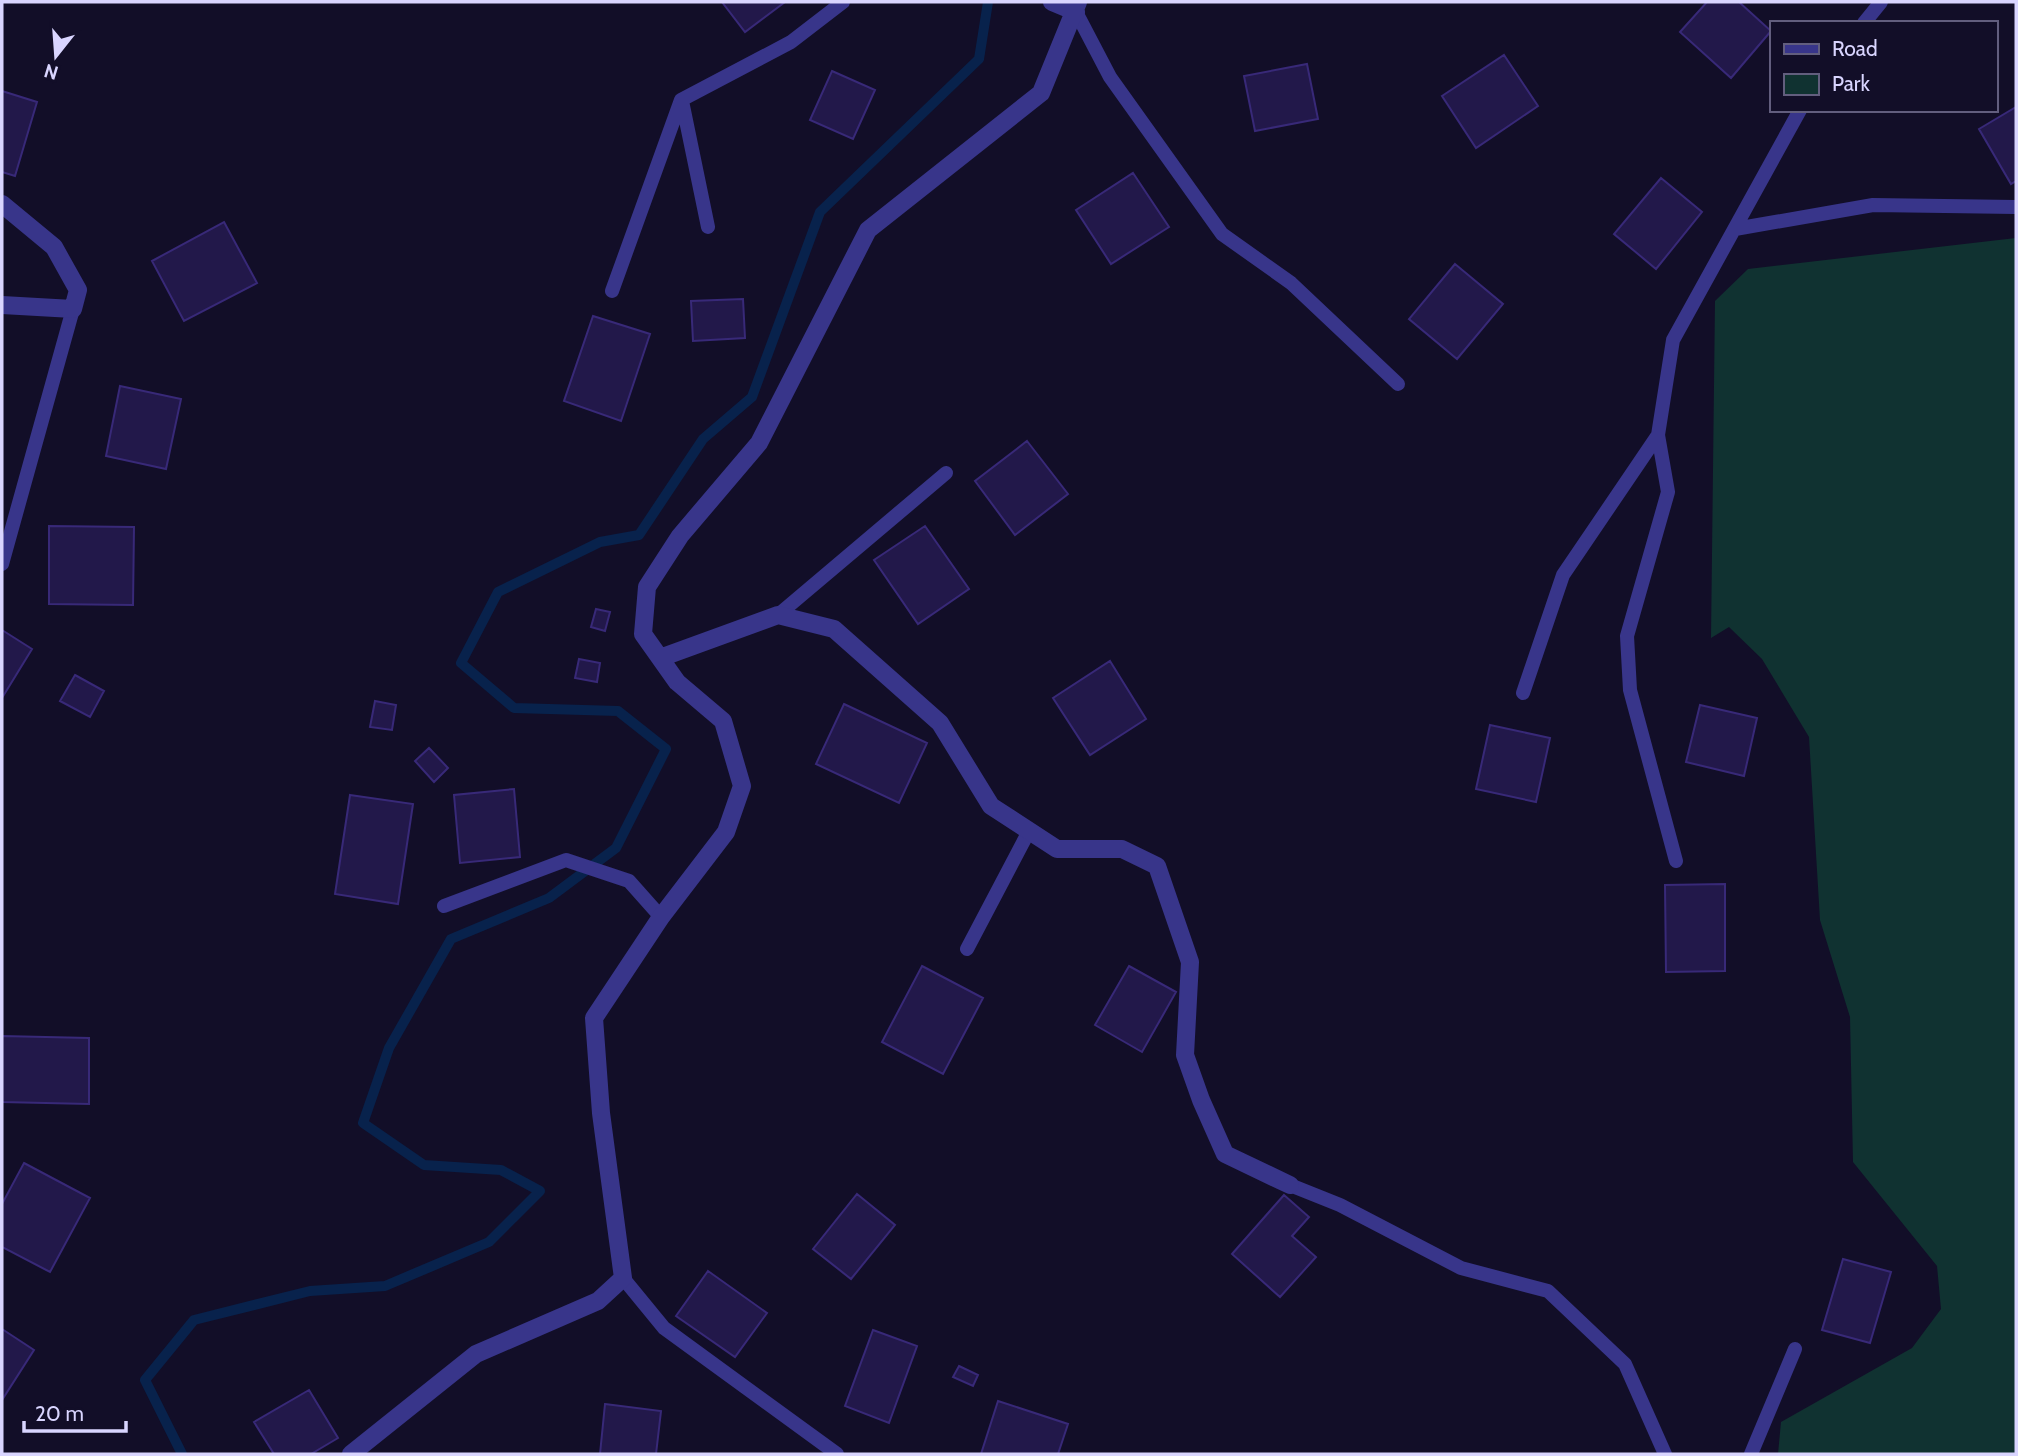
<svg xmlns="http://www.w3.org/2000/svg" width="2018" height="1456" viewBox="0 0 2018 1456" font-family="Cabin,sans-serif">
	<rect width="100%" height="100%" fill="#120e28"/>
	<path fill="#103231" d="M2016 238V1454H1778L1781 1422 1912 1348 1941 1309 1937 1266 1853 1162 1850 1017 1820 920 1809 737 1762 659 1729 627 1711 638 1715 301 1748 269Z"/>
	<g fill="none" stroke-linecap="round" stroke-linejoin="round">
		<path stroke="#08224c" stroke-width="10" d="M182 1454 145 1380 194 1320 310 1291 385 1286 489 1242 540 1191 501 1170 424 1165 363 1123 389 1048 451 939 549 898 616 848 666 749 618 711 514 708 461 663 498 592 600 542 639 535 703 439 752 397 820 212 979 59 988 2"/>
	</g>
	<path fill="#22184a" stroke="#382978" stroke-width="2" d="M722 2H785L745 32Z
		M1707 2H1739L1771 31 1731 78 1680 32Z
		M1504 55 1538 106 1476 148 1442 96Z
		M1307 64 1318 119 1255 131 1244 76Z
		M832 71 875 90 853 139 810 120Z
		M2 91 37 102 15 176 2 172Z
		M2016 107V181L2011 184 1979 129Z
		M1133 173 1169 227 1111 264 1076 210Z
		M1661 178 1702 212 1656 269 1614 234Z
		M224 222 257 283 184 321 152 261Z
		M1455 264 1503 304 1457 359 1409 319Z
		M743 299 745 338 693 341 691 301Z
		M593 316 650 334 621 421 564 401Z
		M120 386 181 399 166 469 106 456Z
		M1027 441 1068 494 1015 535 975 481Z
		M49 526 134 527 133 605 49 604Z
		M925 526 969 589 918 624 874 560Z
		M596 609 610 612 605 631 591 627Z
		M2 630 32 649 2 698Z
		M579 659 600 663 597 682 575 678Z
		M1110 661 1146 719 1090 755 1053 698Z
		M75 675 104 691 90 717 60 701Z
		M375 701 396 705 392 730 370 727Z
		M844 704 927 743 899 803 816 764Z
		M1700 705 1757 718 1744 776 1686 762Z
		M1490 725 1550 738 1536 802 1476 789Z
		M429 748 448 768 434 782 415 761Z
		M514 789 520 857 460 863 454 795Z
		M350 795 413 804 398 904 335 894Z
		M1725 884V971L1666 972 1665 885Z
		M922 966 983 998 943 1074 882 1042Z
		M1129 966 1176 992 1142 1052 1095 1025Z
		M2 1036 89 1038V1104L2 1102Z
		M24 1163 90 1198 50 1272 2 1247V1204Z
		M857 1194 895 1225 851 1279 813 1249Z
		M1284 1195 1309 1217 1292 1236 1316 1257 1280 1297 1232 1254Z
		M1843 1259 1891 1272 1870 1343 1822 1330Z
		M708 1271 767 1313 735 1357 676 1316Z
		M2 1329 34 1350 2 1400Z
		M873 1330 917 1346 889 1423 845 1406Z
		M959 1366 978 1375 973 1386 953 1377Z
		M309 1390 338 1438 311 1454H274L254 1422Z
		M998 1401 1068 1424 1058 1454H981Z
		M605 1404 661 1411 656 1454H600Z"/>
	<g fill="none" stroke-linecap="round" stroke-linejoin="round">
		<path stroke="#38358a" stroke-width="14" d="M1076 12 1110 77 1222 234 1291 283 1398 384
			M1864 23 1881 2
			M682 101 708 227
			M1735 229 1873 205 2016 207
			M612 291 681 100 791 42 843 2
			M2 564 73 309
			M778 615 946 473
			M1523 693 1563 575 1658 435
			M1676 861 1630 690 1627 636 1668 492 1658 435 1673 340 1800 110
			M444 906 566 860 629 881 661 917
			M967 949 1029 831
			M1290 1185 1340 1205 1461 1268 1548 1291 1625 1364 1665 1454
			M623 1278 664 1328 837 1454
			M1751 1454 1795 1349"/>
		<path stroke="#38358a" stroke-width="18" d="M1052 2 1076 12
			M2 204 54 247 78 290 73 309 2 305
			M660 658 778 615 834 629 940 723 991 806 1057 849H1122L1157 866 1190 962 1185 1055 1201 1100 1225 1154 1290 1185
			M351 1454 476 1354 598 1301 623 1278 601 1113 594 1018 661 917 726 832 742 786 723 721 677 682 643 634 647 587 680 536 759 443 868 230 1041 93 1078 2"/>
	</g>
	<rect width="2018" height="1456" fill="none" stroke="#d9d5ff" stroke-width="7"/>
	<rect x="1770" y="21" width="228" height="91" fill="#120e28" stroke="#625e7e" stroke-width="2"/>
	<rect x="1784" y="44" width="35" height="10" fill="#38358a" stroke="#625e7e" stroke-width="2"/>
	<text x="1832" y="56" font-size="21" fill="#d9d5ff">Road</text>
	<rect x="1784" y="74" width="35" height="21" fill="#103231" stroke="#625e7e" stroke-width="2"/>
	<text x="1832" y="91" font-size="21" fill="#d9d5ff">Park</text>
	<g transform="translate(56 56) rotate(197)" stroke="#120e28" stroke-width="5" paint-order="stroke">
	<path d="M0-5L12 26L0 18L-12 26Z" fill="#d9d5ff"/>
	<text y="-10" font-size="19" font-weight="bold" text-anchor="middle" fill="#d9d5ff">N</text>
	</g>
	<path d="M24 1421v10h102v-10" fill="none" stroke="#d9d5ff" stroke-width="3.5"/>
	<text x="35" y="1421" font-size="21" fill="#d9d5ff" stroke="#120e28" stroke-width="5" paint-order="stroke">20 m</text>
</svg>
